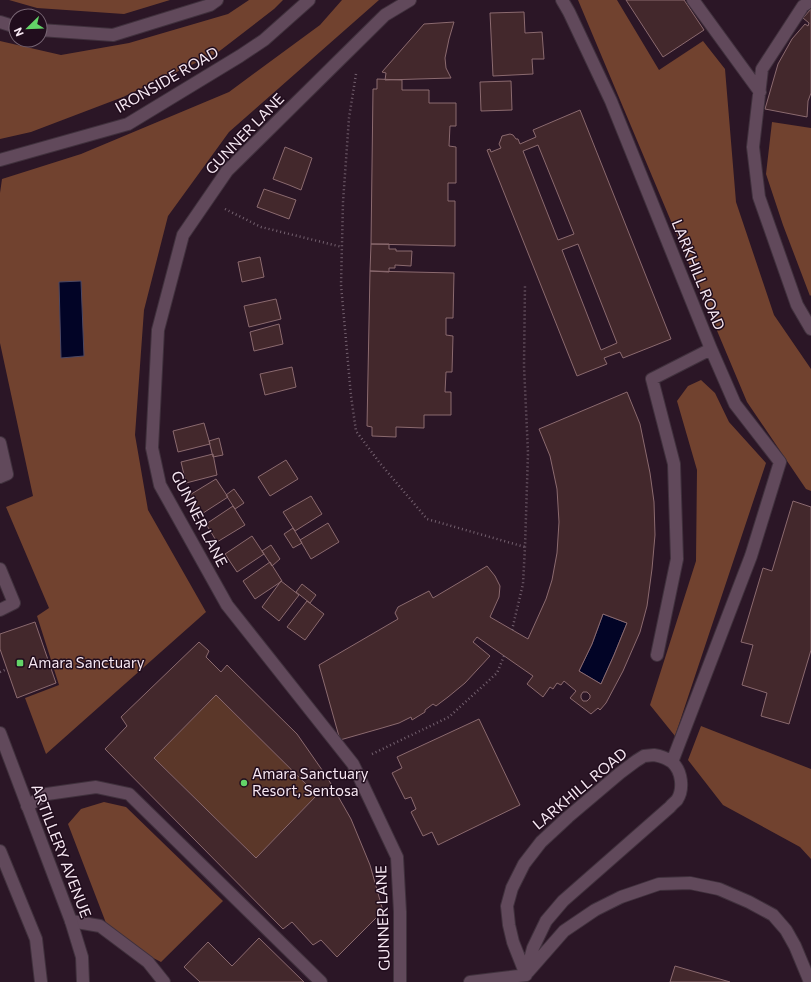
<svg xmlns="http://www.w3.org/2000/svg" width="811" height="982" viewBox="0 0 811 982" font-family="Commissioner,sans-serif">
	<rect width="100%" height="100%" fill="#2b1626"/>
	<path fill="#5b3729" d="M216 695 317 795 256 858 154 758Z"/>
	<path fill="#71422f" d="M9 0H170L124 14 37 8Z
		M249 0H283L274 9 217 53 123 97 31 132 0 139V41L61 55 129 43 228 14Z
		M342 0H379L229 132 168 216 144 310 135 435 148 510 206 612 46 754 25 698 59 685 37 616 49 608 6 507 33 496 0 343V193L2 179 81 154 229 92 320 25Z
		M578 0H617L659 70 703 41 725 69 736 202 774 315 811 369V491L806 489 747 402Z
		M772 122 811 128V295L810 296 783 225 766 174Z
		M701 380 715 393 729 422 766 463 675 736 650 705 696 561 697 470 677 401 688 386Z
		M701 726 811 769V859L800 847 723 805 688 760Z
		M104 802 126 807 223 901 161 962 111 936 68 824 81 809Z"/>
	<path fill="#020426" stroke="#4c4864" d="M81 281 84 356 61 358 59 282Z
		M603 614 627 623 614 655 601 684 579 671 592 644Z"/>
	<path fill="#43282c" stroke="#8b6a6f" fill-rule="evenodd" d="M626 0H684L704 30 663 57Z
		M811 9V93L808 101 807 117 765 109 778 64 792 39 805 24 808 26 809 23 803 18Z
		M524 12 525 33 542 32 544 59H532L533 74 493 76 490 13Z
		M454 22 449 39 445 58 446 68 451 78 385 80 386 73 382 72 424 24Z
		M377 79 402 80V90H429V103H456V126H450L449 146 456 147V183H448V201H455V246L371 244 373 89H377Z
		M511 81 512 110 481 111 480 82Z
		M580 110 671 339 623 358 620 352 604 358 607 364 577 376 487 150 490 149 491 152 501 148 499 144 501 139 502 136 510 134 513 135 516 139H518L520 144 536 137 533 130ZM538 145 574 234 558 240 523 151ZM578 244 617 343 601 350 562 250Z
		M285 147 312 158 301 190 289 185 273 179Z
		M264 189 296 200 289 219 257 207Z
		M371 244H389V249H396V251H412L411 266 395 265V268H389V272L370 271Z
		M260 257 264 277 242 282 238 262Z
		M370 271 454 273 453 318H446V335L453 336 452 372H446L445 392H451V415H424V428L396 427V437L372 436V427L367 426Z
		M276 299 281 319 249 327 244 306Z
		M279 324 283 344 254 351 250 332Z
		M292 367 296 387 265 395 260 374Z
		M627 392 640 424 650 473 654 502 655 535 652 569 647 606 640 632 623 671 606 703 600 710 598 708 591 714 570 698 576 691 564 681 561 685 557 683 553 689 550 687 543 697 527 684 533 676 477 637 473 642 490 656 465 683 448 697 436 706 433 704 425 710V712L412 720 411 717 399 723 382 728 340 740 319 665 398 619 395 613 398 607 429 591 433 598 487 566 495 576 500 586 499 597 490 617 528 639 546 599 552 580 557 553 559 522 557 489 550 456 539 429ZM603 614 627 623 614 655 601 684 579 671 592 644ZM583 692H587L590 695V698L587 701H583L581 698V695Z
		M204 423 210 444 178 452 173 431Z
		M219 438 223 455 213 457 209 441Z
		M213 454 217 475 186 483 181 462Z
		M286 460 298 479 270 496 258 477Z
		M216 479 228 497 200 515 188 496Z
		M234 489 244 503 235 509 226 495Z
		M311 496 322 514 295 531 283 512Z
		M793 501 811 507V650L789 724 761 716 767 693 742 685 753 645 741 642 763 568 772 571Z
		M233 506 245 525 217 542 206 524Z
		M328 523 339 542 311 559 300 540Z
		M293 528 302 543 293 548 284 534Z
		M252 536 264 554 237 572 225 554Z
		M271 545 280 559 272 566 262 551Z
		M270 562 282 581 255 599 243 581Z
		M281 581 299 595 279 621 262 607Z
		M302 584 316 595 310 603 296 592Z
		M307 601 324 614 305 640 287 627Z
		M35 622 56 683 17 698 0 649V634Z
		M199 642 209 651 206 657 221 672 227 665 297 734 327 777 351 819 370 865 383 911 337 957 321 940 313 945 292 922 283 929 105 749 127 726 121 717ZM216 695 317 795 256 858 154 758Z
		M479 719 520 805 438 845 432 832 423 836 411 812 416 809 411 797 405 799 392 773 402 768 397 757Z
		M259 938 304 982H200L184 967 208 942 232 966Z
		M675 966 730 982H670Z"/>
	<g fill="none" stroke-linecap="round" stroke-linejoin="round">
		<g stroke="#40313d" stroke-width="14">
			<path id="lane" d="M562 0 569 12 611 101 711 349 735 404 780 462 751 556 672 762
				M693 0 760 92
				M811 1 803 6 762 69 753 147 759 197 797 305 811 329
				M0 22 16 27
				M40 30 113 35 210 5 217 0
				M0 160 128 124 240 56 264 40 309 0
				M0 443 7 474 0 477
				M0 569 14 603 0 610
				M657 655 677 559 674 464 652 379 711 349
				M654 755C661 756 666 758 672 762 682 771 684 789 677 800 675 802 672 804 670 807L563 901 546 921 533 948 526 975 513 942 509 925 507 906 512 888 524 864 541 842 568 817 620 773 636 761 644 756Z
				M27 806 47 794 96 787 129 794 321 982
				M71 921 100 926 148 962 164 982
				M528 972 564 931 595 910 621 897 659 884 690 883 719 889 749 902 773 915 786 930 795 946 810 982
				M400 982V912L397 857 353 764 227 605 160 485 152 448 158 330 183 235 227 171 385 15 410 0
				M470 982 526 975"/>
		</g>
		<g stroke="#40313d" stroke-width="14">
			<path id="secondary" d="M0 733 71 921 82 957 83 982
				M0 851 36 939 41 982"/>
		</g>
		<path stroke="#74616f" stroke-width="2.5" stroke-dasharray="1 3" stroke-linecap="butt" d="M356 74 349 118 343 202 341 285 351 396 356 431 379 462 427 519 525 547
			M225 209 261 227 342 247
			M512 630 523 584 525 547 528 453 524 366 525 284
			M0 672 7 669
			M372 754 449 717 497 673 504 656"/>
		<use href="#lane" stroke="#61495b" stroke-width="12"/>
		<use href="#secondary" stroke="#61495b" stroke-width="12"/>
	</g>
	<g fill="#63d468" stroke="#210d1d" stroke-width="1.5">
		<rect x="16" y="659" width="8" height="8" rx="2"/>
		<circle cx="244" cy="783" r="4"/>
	</g>
	<g text-anchor="middle" stroke-width="3" stroke-linejoin="round" paint-order="stroke">
		<g font-size="15" fill="#f7e8f3" stroke="#210d1d">
			<text transform="translate(167 80) rotate(-30)" y="5">IRONSIDE ROAD</text>
			<text transform="translate(245 134) rotate(-46)" y="5">GUNNER LANE</text>
			<text transform="translate(698 275) rotate(68)" y="5">LARKHILL ROAD</text>
			<text transform="translate(199 519) rotate(63)" y="5">GUNNER LANE</text>
			<text transform="translate(580 789) rotate(-40)" y="5">LARKHILL ROAD</text>
			<text transform="translate(61 851) rotate(69)" y="5">ARTILLERY AVENUE</text>
			<text transform="translate(383 918) rotate(-92)" y="5">GUNNER LANE</text>
		</g>
		<g font-size="15" fill="#f7e8f3" stroke="#210d1d" text-anchor="start">
			<text x="28" y="668">Amara Sanctuary</text>
			<text x="252" y="779">Amara Sanctuary<tspan x="252" dy="17">Resort, Sentosa</tspan></text>
		</g>
	</g>
	<g transform="translate(28 28) rotate(247)"><circle r="19" fill="#210d1d" stroke="#776573"/>
	<path d="M0-3L7 15L0 10L-7 15Z" fill="#63d468"/>
	<text y="-6" font-size="11" font-weight="bold" text-anchor="middle" fill="#f7e8f3">N</text>
	</g>
</svg>
